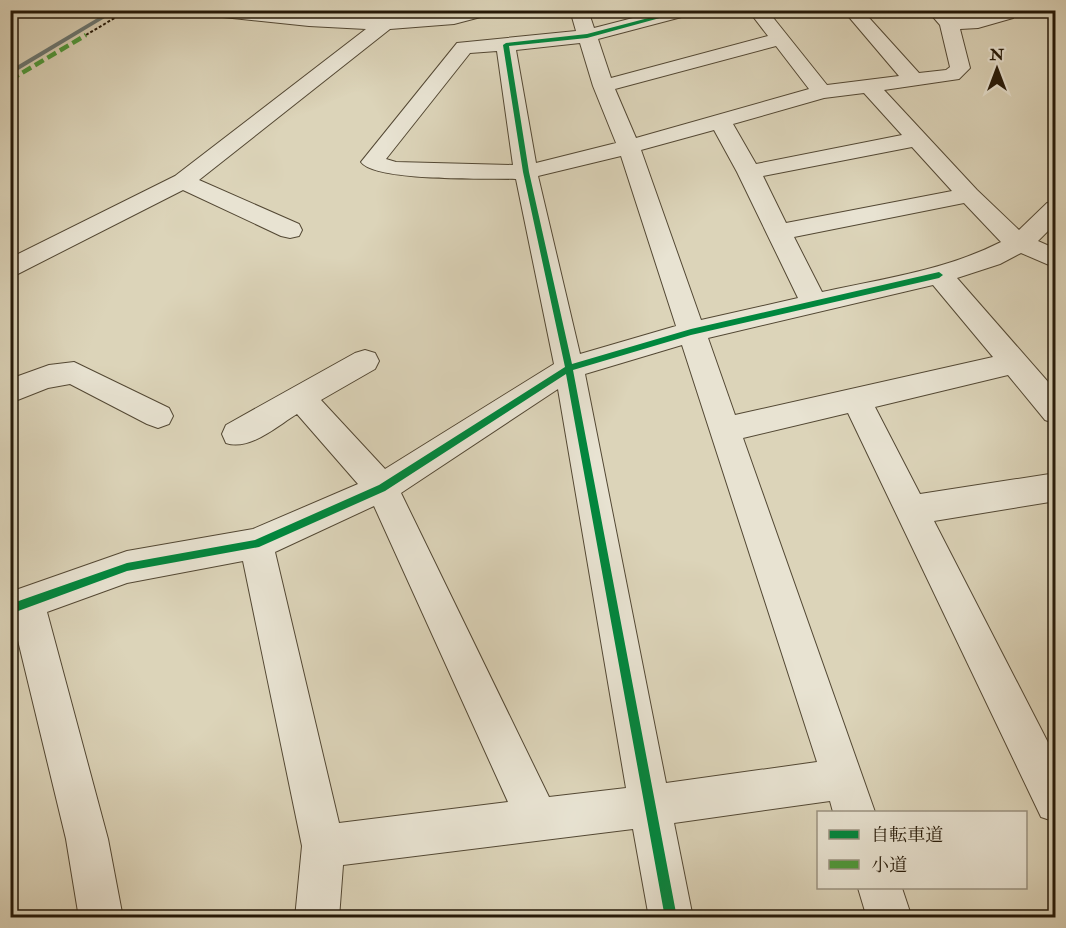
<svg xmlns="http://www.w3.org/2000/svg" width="1066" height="928" viewBox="0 0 1066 928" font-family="'IM FELL Double Pica','Noto Serif JP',serif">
	<rect width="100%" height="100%" fill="#dcd4b9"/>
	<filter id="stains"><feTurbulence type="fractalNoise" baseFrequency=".00333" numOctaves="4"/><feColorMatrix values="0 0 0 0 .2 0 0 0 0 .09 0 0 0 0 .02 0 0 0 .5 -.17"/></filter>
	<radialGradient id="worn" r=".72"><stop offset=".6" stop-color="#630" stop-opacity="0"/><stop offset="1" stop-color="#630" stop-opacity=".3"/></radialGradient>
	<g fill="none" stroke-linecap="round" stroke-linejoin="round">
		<path fill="#6a7773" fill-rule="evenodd" d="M111 10H118L10 75V70Z"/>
		<g stroke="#534834" stroke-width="2">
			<path id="minor" d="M195 10H262L377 18 379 10H397L396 18 462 10H495L492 14 454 24 390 29 199 180 299 224 302 230 299 236 290 238 281 236 183 190 10 278V258L175 176 366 29 309 26 204 15Z
				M570 10H588L594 28 664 10H696L693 14 598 39 611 78 768 36 748 10H767L827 85 899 76 843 10H862L919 73 946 70 950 67 940 25 927 10H947L954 18C976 17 993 10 1013 10L1015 14 1013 18 978 28 960 29 970 68 959 79 884 90 977 190 1019 230 1047 203 1056 201V223L1038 241 1056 249V268L1021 253 1000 264 957 278 1056 391V424L1045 420 1008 375 875 407 920 494 1056 473V501L934 521 1056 758V822L1041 817 848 413 743 438 875 812H833L830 801 674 823 693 918H649L633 829 343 865 339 918H295L302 846 243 561 127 583 47 612 108 839 123 918H79L66 839 14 624 10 626V592L127 551 253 529 358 484 297 414C277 426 250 451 226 443L222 434 226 425 355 353 365 350 375 353 379 361 375 369 321 400 385 469 554 364 516 179C488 178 375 182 361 162L457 43 576 31ZM580 43 593 86 616 143 536 163 516 50ZM776 46 809 89 636 138 615 89ZM497 51 513 165 396 162 386 159 470 53ZM864 93 902 135 756 164 733 124 824 98ZM714 130 737 172 798 298 701 320 641 150ZM912 147 952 191 786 223 763 176ZM621 156 676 326 580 354 538 176ZM964 203 1001 242C946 270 882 279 822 292L794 237ZM933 285 993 357 735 415 708 338ZM682 345 817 762 666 783 585 374ZM558 389 626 788 549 797 401 493ZM374 506 508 802 339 823 275 552Z
				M74 362 169 408 173 416 169 424 158 428 147 424 70 384 48 388 10 403V379L49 365Z
				M858 888H902L912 918H867Z"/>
		</g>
		<path stroke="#251908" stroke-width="2" stroke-dasharray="3 2" stroke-linecap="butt" d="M86 35 128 10"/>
		<use href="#minor" fill="#e8e3d2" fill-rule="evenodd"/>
		<path stroke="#4e993a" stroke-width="4.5" stroke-dasharray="10 4.5" stroke-linecap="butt" d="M10 80 86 35"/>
		<g stroke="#e8e3d2" stroke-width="4">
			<path id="cycleway" d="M679 10H689L587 38 509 46 529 172 572 364 691 329 939 272 943 275 939 278 691 335 573 370 677 918H665L566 374 385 491 259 547 127 571 10 614V604L127 563 255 540 379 485 565 367 523 172 503 45 506 43 587 34Z"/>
		</g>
		<use href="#cycleway" fill="#00873e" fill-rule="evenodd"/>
	</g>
	<rect width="1066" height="928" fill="none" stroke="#dcd4b9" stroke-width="36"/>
	<rect x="12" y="12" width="1042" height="904" fill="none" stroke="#251908" stroke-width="3"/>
	<rect x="18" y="18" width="1030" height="892" fill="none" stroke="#251908" stroke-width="1.5"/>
	<rect x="817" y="811" width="210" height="78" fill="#e8e3d2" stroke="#9a9281" stroke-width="1.5"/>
	<rect x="829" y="830" width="30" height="9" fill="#00873e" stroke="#9a9281" stroke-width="1.5"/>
	<text x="871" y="841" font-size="18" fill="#251908">自転車道</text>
	<rect x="829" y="860" width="30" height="9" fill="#4e993a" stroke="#9a9281" stroke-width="1.5"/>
	<text x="871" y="871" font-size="18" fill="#251908">小道</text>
	<g transform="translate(997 69)" stroke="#e8e3d2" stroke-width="4.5" paint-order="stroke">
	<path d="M0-4.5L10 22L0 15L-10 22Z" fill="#251908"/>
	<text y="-9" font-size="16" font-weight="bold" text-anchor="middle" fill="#251908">N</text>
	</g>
	<rect width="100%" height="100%" filter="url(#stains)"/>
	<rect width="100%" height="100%" fill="url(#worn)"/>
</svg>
